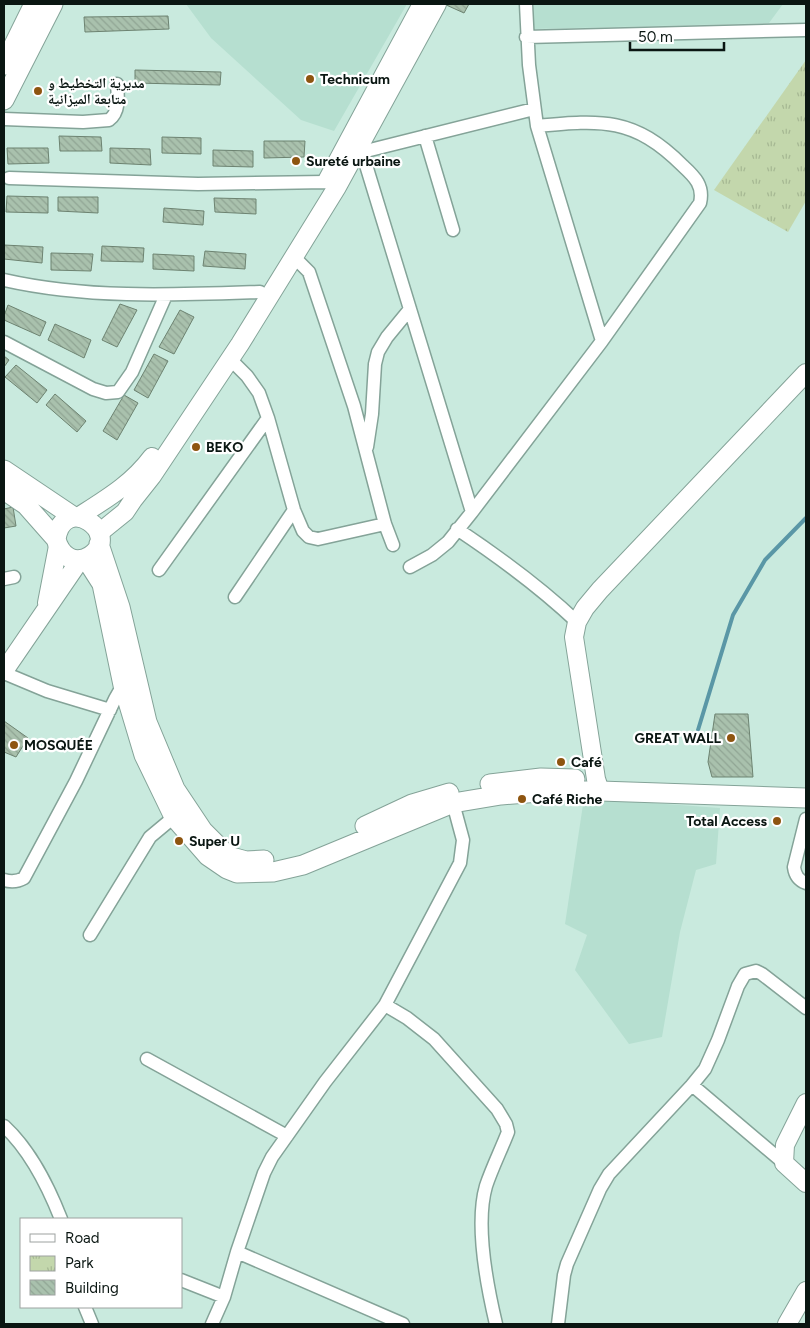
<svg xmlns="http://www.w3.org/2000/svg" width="810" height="1328" viewBox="0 0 810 1328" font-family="Figtree,'Noto Naskh Arabic',sans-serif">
	<defs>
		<pattern id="park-tufts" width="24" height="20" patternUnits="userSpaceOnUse" patternTransform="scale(1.25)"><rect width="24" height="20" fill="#c3d7ac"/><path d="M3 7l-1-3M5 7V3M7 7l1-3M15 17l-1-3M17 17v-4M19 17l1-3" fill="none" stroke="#a6b893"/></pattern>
		<pattern id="building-back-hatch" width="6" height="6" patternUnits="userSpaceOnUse" patternTransform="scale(1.25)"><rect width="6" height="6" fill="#a9c1ad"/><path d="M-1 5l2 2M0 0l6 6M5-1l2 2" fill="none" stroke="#90a594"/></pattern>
	</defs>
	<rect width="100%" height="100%" fill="#c9eade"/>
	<path fill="#b6dfd0" d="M186 4H407L334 131 301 120 211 38Z
		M534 4H783L769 23 533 29Z
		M584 798 720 808 716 864 696 870 680 932 662 1037 629 1044 575 970 587 935 565 924Z"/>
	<path fill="url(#park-tufts)" d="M806 60V201L788 232 714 190Z"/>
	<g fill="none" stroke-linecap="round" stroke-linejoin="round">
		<path stroke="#5a97a6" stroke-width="4" d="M698 730 733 615 765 560 806 518"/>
	</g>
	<path fill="url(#building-back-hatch)" stroke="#6d8371" d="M444 4H469L464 13Z
		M168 16 169 29 85 32 84 17Z
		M135 70 221 72 220 85 135 83Z
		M59 136 101 137 102 151H60Z
		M162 137 201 138V154L162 153Z
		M264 141H305L304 157 264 158Z
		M7 148H48L49 163 8 164Z
		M110 148 150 149 151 165 110 163Z
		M213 150 253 151V167L213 166Z
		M7 196 48 197V213L6 212Z
		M58 197H98V213L58 211Z
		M214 198 256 199V214L215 212Z
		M164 208 204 211 203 225 163 222Z
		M4 245 43 247 42 263 4 259Z
		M102 246 144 248 143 262 101 261Z
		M205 251 246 254 245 269 203 266Z
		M51 253 93 254 91 271 51 270Z
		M153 254 194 256V271L153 269Z
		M120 304 137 310 117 347 102 340Z
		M8 305 46 322 40 336 4 320V316Z
		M180 310 194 317 174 354 159 347Z
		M55 324 91 340 84 358 48 340Z
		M154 354 168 361 148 398 134 390Z
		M4 356 9 360 4 367Z
		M16 365 47 390 37 403 5 377Z
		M55 394 86 421 77 432 46 405Z
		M124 395 138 403 117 440 103 431Z
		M13 507 16 526 4 528V509Z
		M715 714H748L753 777H712L708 762Z
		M4 721 28 738 16 757 4 752Z"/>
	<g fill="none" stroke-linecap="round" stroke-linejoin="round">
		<g stroke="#84a398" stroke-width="15">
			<path id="street" d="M526 4 529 65 537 126 602 341
				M526 37 806 30
				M4 119 83 122 109 120C120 112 118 96 117 84
				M425 136 453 230
				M358 150 362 152 472 512
				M362 152 534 109
				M9 178 198 184 326 182 336 186
				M295 258 309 272 354 406 385 524 393 545
				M4 280C88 299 175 295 260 292
				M4 342 93 389 106 393 118 392 132 372 166 295
				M230 359 247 376 259 393 268 418 294 510 303 531 309 537 318 539 385 524
				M367 447 372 414 375 364 378 352 387 337 410 309
				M457 529C499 557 540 587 577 622
				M410 567 432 555 448 542 472 512 602 341 700 203C704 186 695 177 683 166 634 117 602 120 537 126
				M159 570 268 418
				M4 579 14 577
				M235 597 294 510
				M4 673 47 691 110 710
				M806 819 794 867C795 875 798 880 806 883
				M4 880C11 882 17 882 24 878L76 781 115 699 123 685
				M90 935 150 837 174 817
				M385 1005 407 1018 434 1039 497 1109 506 1124 508 1132C501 1150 492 1168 486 1186 475 1224 487 1286 496 1324
				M147 1059 287 1136
				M692 1085 784 1163
				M4 1126C31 1151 48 1186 61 1219
				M237 1252 403 1324
				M181 1280 224 1297
				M85 1307 92 1324
				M212 1324 224 1297 237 1252 264 1173 272 1157 325 1082 385 1005 460 863 463 840 453 803
				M558 1324 564 1275 567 1264 600 1189 609 1174 692 1085 705 1069 718 1040 738 986 745 974 756 971 762 974 806 1008"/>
		</g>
		<g stroke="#84a398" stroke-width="20">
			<path id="secondary" d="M328 179 422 4
				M78 517C106 499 132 484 152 457
				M99 533 125 512 133 500 152 476 240 344 337 187 437 4
				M47 603 58 546
				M4 671 80 560
				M600 791 596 779 574 637 577 622 585 608 600 590 806 373
				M806 1103 785 1145 784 1163 806 1183
				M787 1324 806 1291"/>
		</g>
		<g stroke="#84a398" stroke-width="21">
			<path id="primary" d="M4 65 34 4
				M4 100 53 4
				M4 470 74 517
				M4 490 26 505 56 539C60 555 74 566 90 556 124 534 64 491 56 539
				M99 544 120 607 147 722 175 789 203 831 228 856 246 861 264 860
				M86 559 102 584 123 685 144 755 174 817 208 856 227 869 237 873 273 872 303 865 453 803 501 795 553 791H600L806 798
				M490 784 541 778 575 779
				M365 826 412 804 449 793"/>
		</g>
		<use href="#street" stroke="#fff" stroke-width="12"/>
		<use href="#secondary" stroke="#fff" stroke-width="18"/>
		<use href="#primary" stroke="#fff" stroke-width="19"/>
	</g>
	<g fill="#8e5510" stroke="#fff" stroke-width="2">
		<circle cx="310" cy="79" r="5"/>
		<circle cx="38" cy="91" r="5"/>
		<circle cx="296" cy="161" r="5"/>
		<circle cx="196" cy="447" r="5"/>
		<circle cx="731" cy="738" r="5"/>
		<circle cx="14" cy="745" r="5"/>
		<circle cx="561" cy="762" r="5"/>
		<circle cx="522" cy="799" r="5"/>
		<circle cx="777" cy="821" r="5"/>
		<circle cx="179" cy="841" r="5"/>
	</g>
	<g text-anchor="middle" stroke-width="4.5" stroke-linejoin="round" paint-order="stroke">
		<g font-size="14" font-weight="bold" fill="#0a1612" stroke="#fff" text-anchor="start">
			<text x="320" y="84">Technicum</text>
			<text x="48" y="88">مديرية التخطيط و<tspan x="48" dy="16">متابعة الميزانية</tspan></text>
			<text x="306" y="166">Sureté urbaine</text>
			<text x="206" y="452">BEKO</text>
			<text x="721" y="743" text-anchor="end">GREAT WALL</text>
			<text x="24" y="750">MOSQUÉE</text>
			<text x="571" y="767">Café</text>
			<text x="532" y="804">Café Riche</text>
			<text x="767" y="826" text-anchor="end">Total Access</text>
			<text x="189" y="846">Super U</text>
		</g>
	</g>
	<rect width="810" height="1328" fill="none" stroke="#0a1612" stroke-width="10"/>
	<rect x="20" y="1218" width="162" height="90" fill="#ffffff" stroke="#9da2a0"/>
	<rect x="30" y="1234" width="25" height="8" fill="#ffffff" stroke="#9da2a0"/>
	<text x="65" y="1243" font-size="15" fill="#0a1612">Road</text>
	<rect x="30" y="1256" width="25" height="15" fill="url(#park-tufts)" stroke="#9da2a0"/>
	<text x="65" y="1268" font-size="15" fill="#0a1612">Park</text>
	<rect x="30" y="1280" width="25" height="15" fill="url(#building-back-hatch)" stroke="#9da2a0"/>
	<text x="65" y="1293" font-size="15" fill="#0a1612">Building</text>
	<path d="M630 42v8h94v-8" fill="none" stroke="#0a1612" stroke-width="2.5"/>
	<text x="638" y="42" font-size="15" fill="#0a1612" stroke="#ffffff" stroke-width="4" paint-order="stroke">50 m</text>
</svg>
